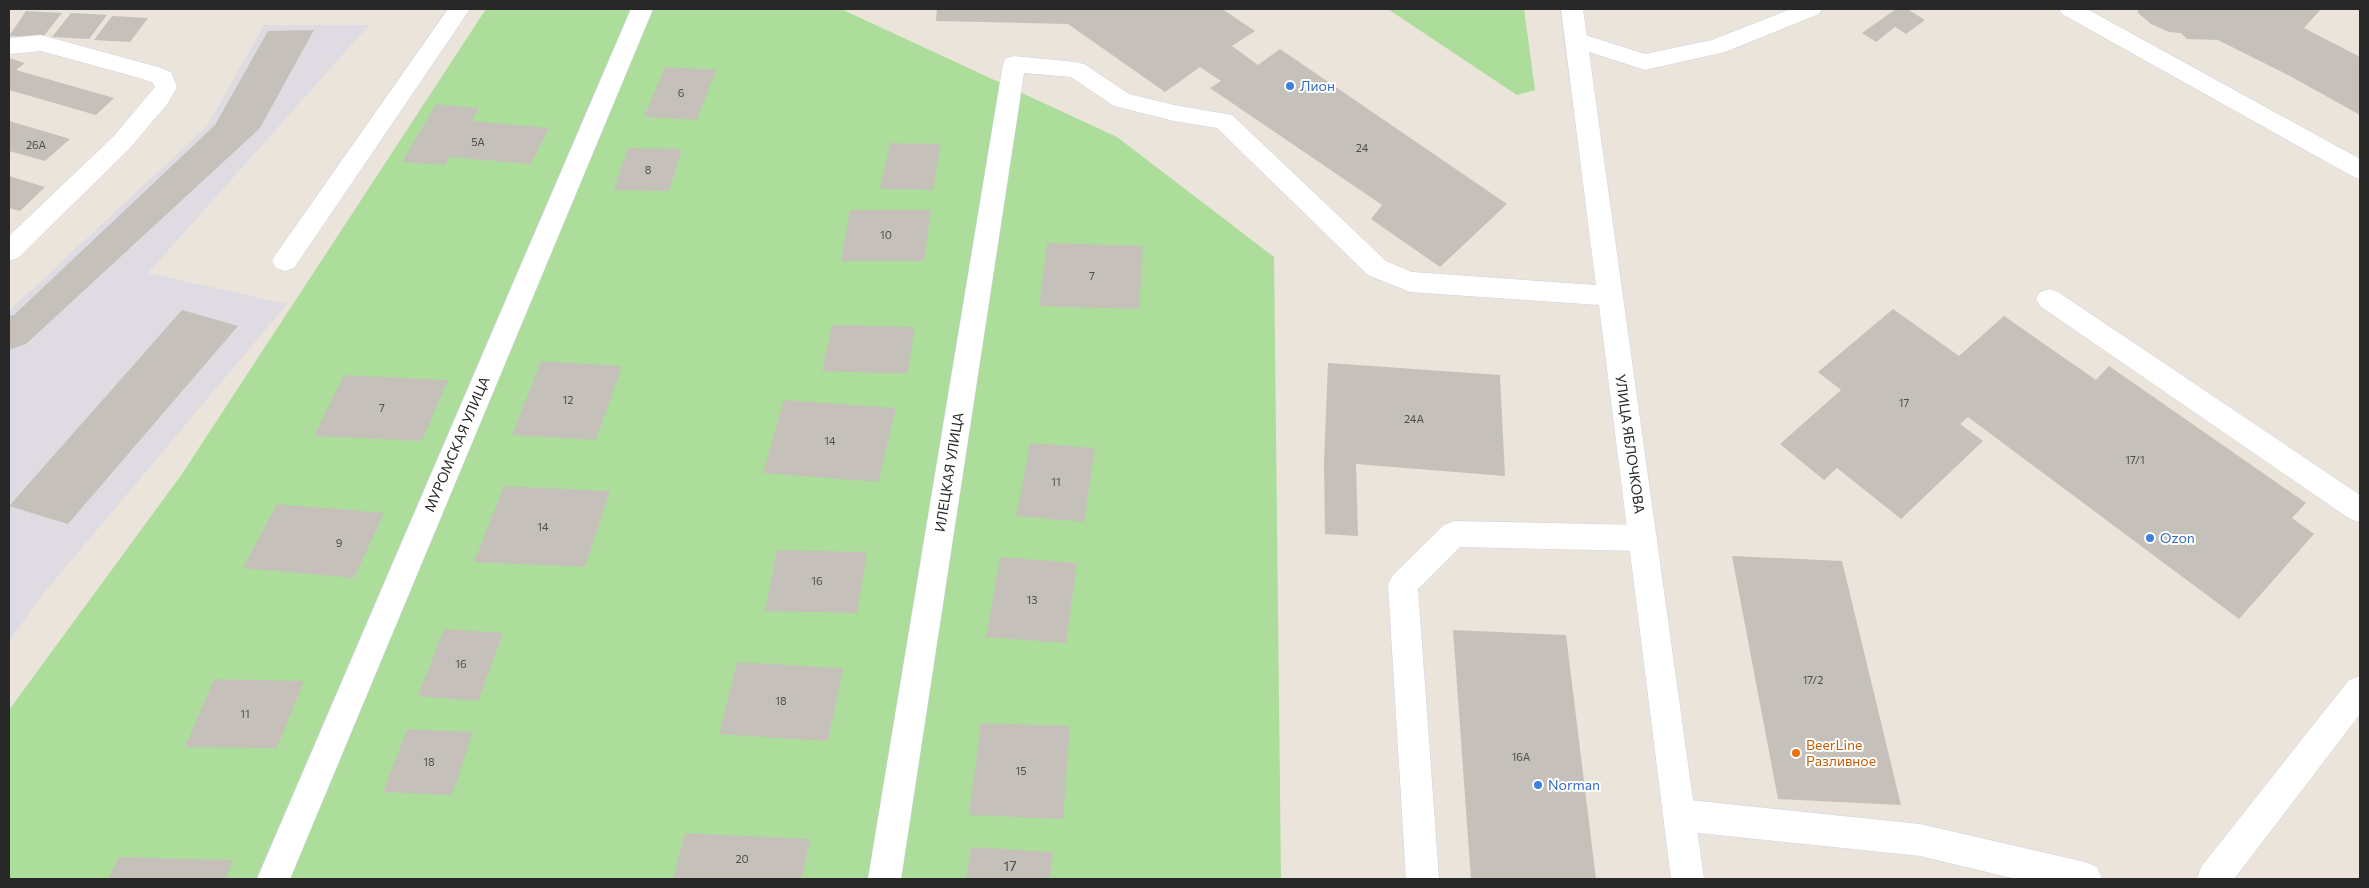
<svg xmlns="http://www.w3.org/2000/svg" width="2369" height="888" viewBox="0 0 2369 888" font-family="Commissioner,sans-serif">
	<rect width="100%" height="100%" fill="#eae4db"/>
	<path fill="#dedbe2" d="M264 25H369L148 273 287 304 48 588 9 641V311L207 126Z"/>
	<path fill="#acdd9a" d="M486 9H841L1117 137 1274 257 1281 879H9V710L182 474Z
		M1388 9H1524L1535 90 1517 95Z"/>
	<path fill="#c5c1ba" d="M937 9H1222L1255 31 1232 46 1258 65 1280 49 1507 204 1440 267 1371 219 1382 205 1210 88 1221 81 1200 67 1165 92 1068 24 936 21Z
		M1896 9H1907L1925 20 1906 34 1895 27 1876 42 1862 33Z
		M2138 9H2321L2304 28 2360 57V115L2290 76 2218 40 2187 39 2181 33 2169 32 2151 24 2138 13Z
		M26 11 62 13 43 37 9 36Z
		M71 13 107 15 89 39 52 37Z
		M112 16 148 18 130 42 94 40Z
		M314 30 260 128 26 344 9 350V316L14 315 215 125 268 31Z
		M9 58 25 63 16 70 114 98 96 115 9 90Z
		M665 67 716 70 697 120 644 117Z
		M436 104 479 108 472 121 549 128 531 164 450 157 445 165 402 162Z
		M9 121 50 133 70 139 45 161 9 151Z
		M890 143 941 144 933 190 880 189Z
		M628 148 682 149 669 191 614 190Z
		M9 176 45 187 20 211 9 208Z
		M850 210H931L924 261H841Z
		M1047 243 1143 246 1139 309 1039 306Z
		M1893 309 1959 356 2004 316 2096 380 2109 366 2306 503 2292 518 2314 534 2239 619 1968 417 1960 424 1983 441 1901 519 1837 468 1824 480 1780 444 1841 390 1818 372Z
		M182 310 238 326 68 524 9 506Z
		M832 325 915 327 907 374 822 371Z
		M541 361 622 366 596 440 512 435Z
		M1328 363 1500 375 1505 476 1356 464 1358 536 1325 534 1324 462Z
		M344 375 448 380 422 441 314 436Z
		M784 400 896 408 878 482 763 473Z
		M1030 443 1095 448 1084 522 1016 516Z
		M504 486 610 491 585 567 474 562Z
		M277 504 325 508 384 513 354 578 243 568Z
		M777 550 867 552 857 613 765 611Z
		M1732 556 1842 561 1901 805 1778 799Z
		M1000 557 1077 563 1066 643 986 637Z
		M444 629 503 633 478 701 418 696Z
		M1453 630 1566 635 1596 879H1471Z
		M737 662 843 668 828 741 719 734Z
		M214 679 304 681 277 748 185 747Z
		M981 723 1070 726 1063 819 969 815Z
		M407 729 473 732 452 795 383 792Z
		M685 833 810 839 802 879H673Z
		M971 847 1053 852 1050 879H966Z
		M119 857 233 860 226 879H108Z"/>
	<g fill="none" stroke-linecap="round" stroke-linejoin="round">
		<g stroke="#d0d2e0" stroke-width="1">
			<path id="lane" d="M448 9H470L294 268 285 271 276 268 272 261 276 254Z
				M1791 9H1822L1819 14 1725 52 1645 70 1568 45 1565 40 1568 35 1576 32 1645 54 1712 40Z
				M2059 9H2087L2360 159V179L2352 176 2062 14Z
				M41 35 158 67 171 72 177 87 168 103 130 148 18 258 9 261V236L114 136 155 87 153 83 143 79 41 51 9 54V38Z
				M2049 289 2058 292 2360 495V522L2350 519 2040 306 2036 299 2040 292Z
				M1454 521 1643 525 1653 529 1657 538 1653 547 1643 551 1460 547 1418 589 1439 879H1406L1388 584 1393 575 1444 525Z
				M2360 676V714L2234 879H2197L2201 867 2349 680Z
				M1680 799 1920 824 2085 862 2097 867 2102 879H2016L1920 856 1680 831 1669 826 1664 815 1669 804Z"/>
		</g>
		<g stroke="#d0d2e0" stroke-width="1">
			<path id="street" d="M631 9H653L290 879H257Z
				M1561 9H1583L1704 879H1671L1599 305 1410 292 1368 275 1217 128 1174 121 1114 106 1071 77 1024 73 901 879H868L1003 64 1006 58 1014 56 1076 62 1084 64 1129 94 1174 105 1232 115 1386 261 1412 272 1596 285Z"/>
		</g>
		<use href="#lane" fill="#fff" fill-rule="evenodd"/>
		<use href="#street" fill="#fff" fill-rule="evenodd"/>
	</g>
	<g fill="#3f7fe0" stroke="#fff" stroke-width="2">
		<circle cx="1290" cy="86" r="5"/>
		<circle cx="2150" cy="538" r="5"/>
		<circle cx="1538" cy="785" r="5"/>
	</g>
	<circle fill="#e8710a" stroke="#fff" stroke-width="2" cx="1796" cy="753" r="5"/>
	<g text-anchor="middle" stroke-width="4" stroke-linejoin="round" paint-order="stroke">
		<g font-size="11" fill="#4f4e4c">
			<text x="681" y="97">6</text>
			<text x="478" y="146">5А</text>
			<text x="36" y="149">26А</text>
			<text x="1362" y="152">24</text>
			<text x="648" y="174">8</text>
			<text x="886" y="239">10</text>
			<text x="1092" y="280">7</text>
			<text x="568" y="404">12</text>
			<text x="1904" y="407">17</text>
			<text x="382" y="412">7</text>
			<text x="1414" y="423">24А</text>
			<text x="830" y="445">14</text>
			<text x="2135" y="464">17/1</text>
			<text x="1056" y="486">11</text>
			<text x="543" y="531">14</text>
			<text x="339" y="547">9</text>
			<text x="817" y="585">16</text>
			<text x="1032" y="604">13</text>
			<text x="461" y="668">16</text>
			<text x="1813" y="684">17/2</text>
			<text x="781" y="705">18</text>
			<text x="245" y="718">11</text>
			<text x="1521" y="761">16А</text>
			<text x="429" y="766">18</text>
			<text x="1021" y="775">15</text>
			<text x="742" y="863">20</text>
		</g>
		<g font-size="14" fill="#366cbe" stroke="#fff" text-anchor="start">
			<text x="1300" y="91">Лион</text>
			<text x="2160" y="543">Ozon</text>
			<text x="1548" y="790">Norman</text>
		</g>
		<g font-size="14" fill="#282828" stroke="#fff">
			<text transform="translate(457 444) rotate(-67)" y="5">МУРОМСКАЯ УЛИЦА</text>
			<text transform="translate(1630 444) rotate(82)" y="5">УЛИЦА ЯБЛОЧКОВА</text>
			<text transform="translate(949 472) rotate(-81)" y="5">ИЛЕЦКАЯ УЛИЦА</text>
		</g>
		<g font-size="14" fill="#c56008" stroke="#fff" text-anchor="start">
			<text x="1806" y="750">BeerLine<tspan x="1806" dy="16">Разливное</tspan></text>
		</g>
		<g font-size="14" fill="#4f4e4c">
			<text x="1010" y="871">17</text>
		</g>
	</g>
	<rect width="2369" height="888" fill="none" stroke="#282828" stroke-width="20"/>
</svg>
